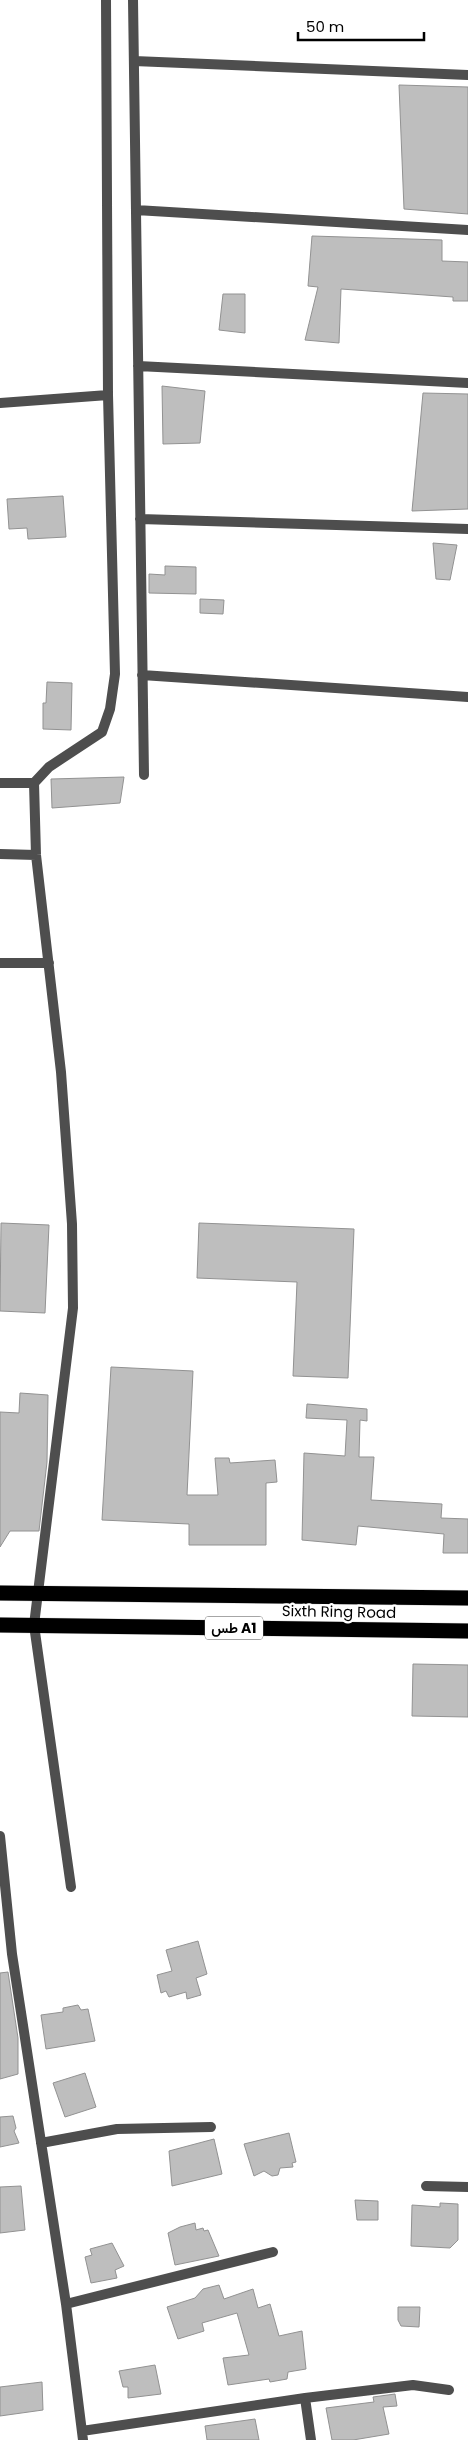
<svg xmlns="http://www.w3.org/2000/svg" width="468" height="2440" viewBox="0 0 468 2440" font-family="Poppins,Vazirmatn,sans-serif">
	<rect width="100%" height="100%" fill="#fff"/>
	<path fill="#bebebe" stroke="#929292" d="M399 85 468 87V214L404 209Z
		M312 236 442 240V261L468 262V301H453V297L341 289 339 343 305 340 318 287 308 286Z
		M223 294H245V333L219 330Z
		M162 386 205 391 200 443 163 444Z
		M423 393 468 394V509L412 511Z
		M63 496 66 537 28 539 27 528 9 529 7 499Z
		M433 543 457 545 450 580 436 579Z
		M165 566 196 567V594L149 593V574L165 575Z
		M200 599 224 600 223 614 200 613Z
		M47 682 72 683 71 730 43 729V703H46Z
		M124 777 120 803 52 808 51 779Z
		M1 1223 49 1225 45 1313 0 1311Z
		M199 1223 354 1229 348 1378 293 1376 297 1282 197 1278Z
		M111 1367 193 1371 187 1495H218L215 1458H229L230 1463 275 1460 277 1482 266 1483V1545H189V1524L102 1520Z
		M20 1393 48 1395 47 1462 39 1531H10L0 1547V1412L19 1413Z
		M307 1404 367 1409V1421L360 1420 359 1457H374L371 1500 442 1504 441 1518 468 1519V1553H443L444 1534 358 1526 356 1545 302 1540 304 1453 345 1456 347 1420 306 1418Z
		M413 1664 468 1665V1717L412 1716Z
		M198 1941 207 1974 196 1978 201 1995 187 1999 186 1992 169 1997 166 1991 161 1993 157 1975 172 1971 166 1950Z
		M8 1972 18 2038V2074L0 2079V1973Z
		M78 2005 81 2010 88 2009 95 2041 46 2049 41 2015 63 2012V2008Z
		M85 2073 96 2107 65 2117 53 2083Z
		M13 2116 16 2128 14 2131 19 2143 0 2147V2117Z
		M289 2133 296 2162 292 2163 293 2167 280 2168 278 2175 272 2176 264 2171 254 2176 244 2144Z
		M214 2139 222 2174 172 2186 169 2151Z
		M21 2186 25 2230 0 2233V2187Z
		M355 2200 378 2201V2220H357Z
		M440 2203 458 2204V2240L450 2248 411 2246 412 2205 440 2207Z
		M195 2223 196 2230 203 2228 204 2231 208 2230 219 2256 175 2265 168 2233 180 2227Z
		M112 2243 124 2266 115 2270 117 2278 91 2283 85 2257 92 2255 90 2249Z
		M219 2285 224 2299 253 2289 258 2308 270 2304 279 2336 302 2331 306 2369 288 2372 287 2379 270 2382 269 2379 228 2385 223 2358 249 2355 237 2313 202 2323 204 2331 178 2339 167 2307 195 2298 203 2289Z
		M398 2307H420L419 2327 401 2326 398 2320Z
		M155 2365 161 2394 128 2398V2387H123L119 2371Z
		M42 2382 43 2410 0 2416V2387Z
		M395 2394 397 2406 383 2407 389 2434 353 2440H332L326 2408 374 2402 373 2397Z
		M255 2419 259 2440H207L205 2426Z"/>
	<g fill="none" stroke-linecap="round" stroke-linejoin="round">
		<g stroke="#dbdbdb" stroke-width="16">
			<path id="highway" d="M0 1593 468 1598
				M0 1625 468 1631"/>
		</g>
		<path stroke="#4e4e4e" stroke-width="10" d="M133 0 144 775
			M134 61 468 75
			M136 210 468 230
			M138 366 468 383
			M0 403 108 395
			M140 519 468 529
			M142 675 468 697
			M0 783H34
			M0 854 36 855
			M0 963H49
			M0 1836 12 1954 66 2304 83 2440
			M71 1887 34 1625 73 1308 72 1224 61 1072 36 855 34 783 49 767 102 732 110 709 115 674 108 395 106 0
			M41 2143 117 2129 211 2127
			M426 2186 468 2187
			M66 2304 273 2252
			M305 2398 311 2440
			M82 2431 305 2398 413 2385 449 2390"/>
		<use href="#highway" stroke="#000" stroke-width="15"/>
	</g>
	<g text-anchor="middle" stroke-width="4.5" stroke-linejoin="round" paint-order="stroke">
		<rect fill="#fff" stroke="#4c4c4c" stroke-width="1" x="205" y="1616.5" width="58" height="23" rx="4"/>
		<g font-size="14" font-weight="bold" fill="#000">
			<text x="234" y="1633">طس A1</text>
		</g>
		<g font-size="15" fill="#000" stroke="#fff">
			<text transform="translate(339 1612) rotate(1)" y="5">Sixth Ring Road</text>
		</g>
	</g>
	<path d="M298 32v8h126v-8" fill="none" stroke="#000000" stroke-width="2.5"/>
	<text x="306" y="32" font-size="15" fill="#000000" stroke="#ffffff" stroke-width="4" paint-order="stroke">50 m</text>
</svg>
